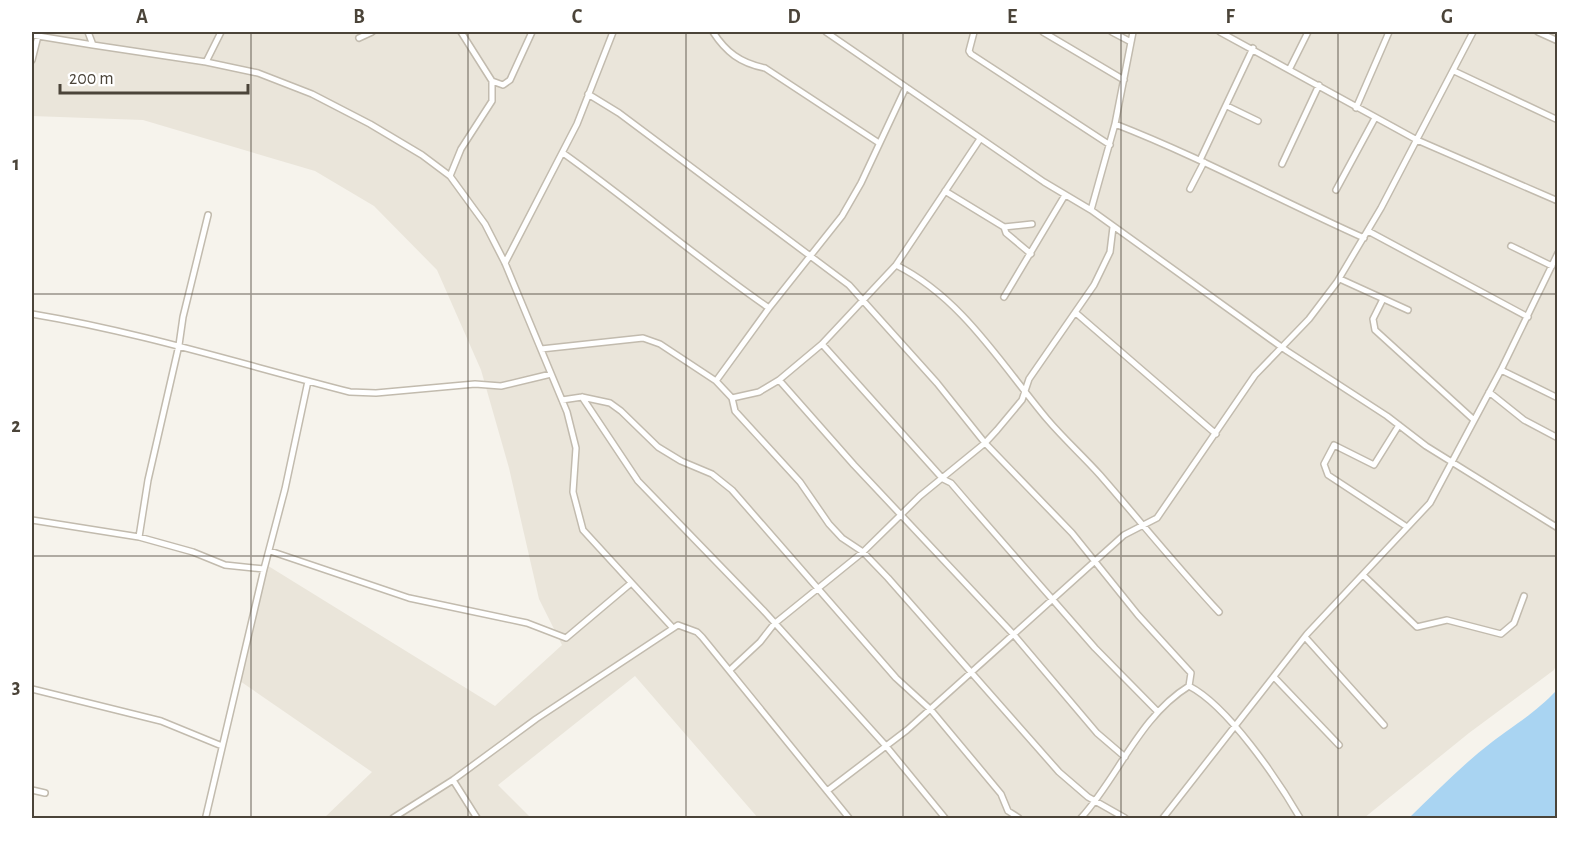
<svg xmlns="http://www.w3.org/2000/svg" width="1589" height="850" viewBox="0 0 1589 850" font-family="'Alegreya Sans',sans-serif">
	<rect width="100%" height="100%" fill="#f6f3ec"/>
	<path fill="#eae5da" d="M32 32H1557V663L1554 670 1469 733 1364 818H758L635 676 498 785 531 818H324L372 772 237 679 265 564 495 706 562 645 539 599 509 468 481 370 437 270 374 206 315 171 143 120 32 116Z"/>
	<path fill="#a9d4f2" d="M1557 690V818H1409C1436 792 1462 765 1492 742 1517 723 1535 713 1557 690Z"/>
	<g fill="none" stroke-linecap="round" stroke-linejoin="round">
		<g stroke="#c2bbae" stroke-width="8">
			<path id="minor" d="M88 32 93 45 206 62 258 73 312 94 370 124 422 155 450 176 485 224 505 263 567 412 576 448 573 492 583 530 672 627
				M461 32 492 81
				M713 32C726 52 740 63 765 68L879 143
				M826 32 1044 182 1091 210 1287 351 1387 416 1426 446 1558 528
				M974 32 969 51 971 54 1110 145
				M1043 32 1124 80
				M1112 32 1131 42
				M1220 32 1417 140 1558 201
				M1538 32 1558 41
				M32 35 93 45
				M359 38 372 32
				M32 60 38 36
				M206 62 221 32
				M1290 68 1308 32
				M1454 71 1558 120
				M588 94 619 113 849 285 937 383 985 443 1072 533 1138 615 1191 673 1189 686
				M1227 106 1258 121
				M1356 108 1389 32
				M1115 124C1200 157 1281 201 1364 238
				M563 153C633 203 698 259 769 308
				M1200 160 1253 48
				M1282 164 1319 85
				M450 176 461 149 492 101V81L503 85 510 80 532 32
				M1190 189 1204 162
				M1336 190 1375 118
				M945 191 1004 227 1032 224
				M1091 210 1115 124 1133 32
				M1004 227 1006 233 1031 254
				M1368 231 1528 317
				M1511 246 1552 266
				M505 263 577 124 613 32
				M896 265C962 298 1001 364 1047 419 1064 439 1083 456 1100 475 1140 521 1178 568 1219 612
				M1340 279 1408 310
				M1004 297 1065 195
				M1383 299 1373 319 1375 330 1474 420
				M1076 313 1216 434
				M32 314C140 332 244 365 350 392L376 393 475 384 501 386 551 374
				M822 344 943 479 951 483 969 504 1095 648 1158 712
				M541 349 643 338 660 344 716 381 732 398 735 411 800 482 829 524 842 538 863 552 888 578 1059 772 1088 797 1125 818
				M1501 370 1558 398
				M779 380 854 465 1014 635 1097 733 1125 757
				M716 381 769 308 842 216 861 183 906 87
				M1489 392 1524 420 1558 438
				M582 397 638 481 763 610 886 746 945 818
				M732 398 759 392 779 380 822 344 896 265 980 139
				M562 400 582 397 610 403 621 411 658 447 681 461 712 474 732 490 896 678 931 710 1001 794 1008 811 1019 818
				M1399 425 1374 465 1334 445 1324 464 1328 475 1407 527
				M32 520 139 537 193 552 225 565 264 569
				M139 537 148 480 179 345 183 317 208 215
				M270 551 409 598 527 623 566 638 630 584
				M1363 575 1417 627 1447 620 1501 634 1514 623 1524 596
				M1305 637 1384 725
				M730 670 760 642 774 624 863 552 920 496 985 443 997 430 1022 400 1029 379 1094 285 1110 252 1113 227
				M1274 677 1339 745
				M32 689 161 721 222 746
				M453 780 477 818
				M32 790 45 793
				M827 791 907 730 1124 535 1157 518 1255 375 1309 319 1337 282 1381 208 1473 32
				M206 816 264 569 285 489 308 381
				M393 818 453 780 536 719 678 625 697 632 702 637 849 818
				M1081 818C1119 776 1139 717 1189 686 1228 706 1278 780 1300 818
				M1163 818 1307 634 1430 503 1501 370 1558 253"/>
		</g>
		<use href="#minor" stroke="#fff" stroke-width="5"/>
	</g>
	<path fill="none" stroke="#4b4439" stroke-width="1.5" stroke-opacity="0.55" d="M251 32V818M468 32V818M686 32V818M903 32V818M1121 32V818M1338 32V818M32 294H1558M32 556H1558"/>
	<rect width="1589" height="850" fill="none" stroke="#ffffff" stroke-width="66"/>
	<path d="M60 84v9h188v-9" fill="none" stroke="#4b4439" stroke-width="3"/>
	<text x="69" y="84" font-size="18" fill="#4b4439" stroke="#ffffff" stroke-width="4.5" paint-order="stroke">200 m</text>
	<rect x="33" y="33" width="1523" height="784" fill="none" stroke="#4b4439" stroke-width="2"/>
	<g font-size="20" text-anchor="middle" font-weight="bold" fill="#4b4439">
		<text x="142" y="23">A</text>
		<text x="359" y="23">B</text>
		<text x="577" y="23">C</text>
		<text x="794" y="23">D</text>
		<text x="1012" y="23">E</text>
		<text x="1230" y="23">F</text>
		<text x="1447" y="23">G</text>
		<text x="16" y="170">1</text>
		<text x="16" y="432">2</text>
		<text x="16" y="693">3</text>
	</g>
</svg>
